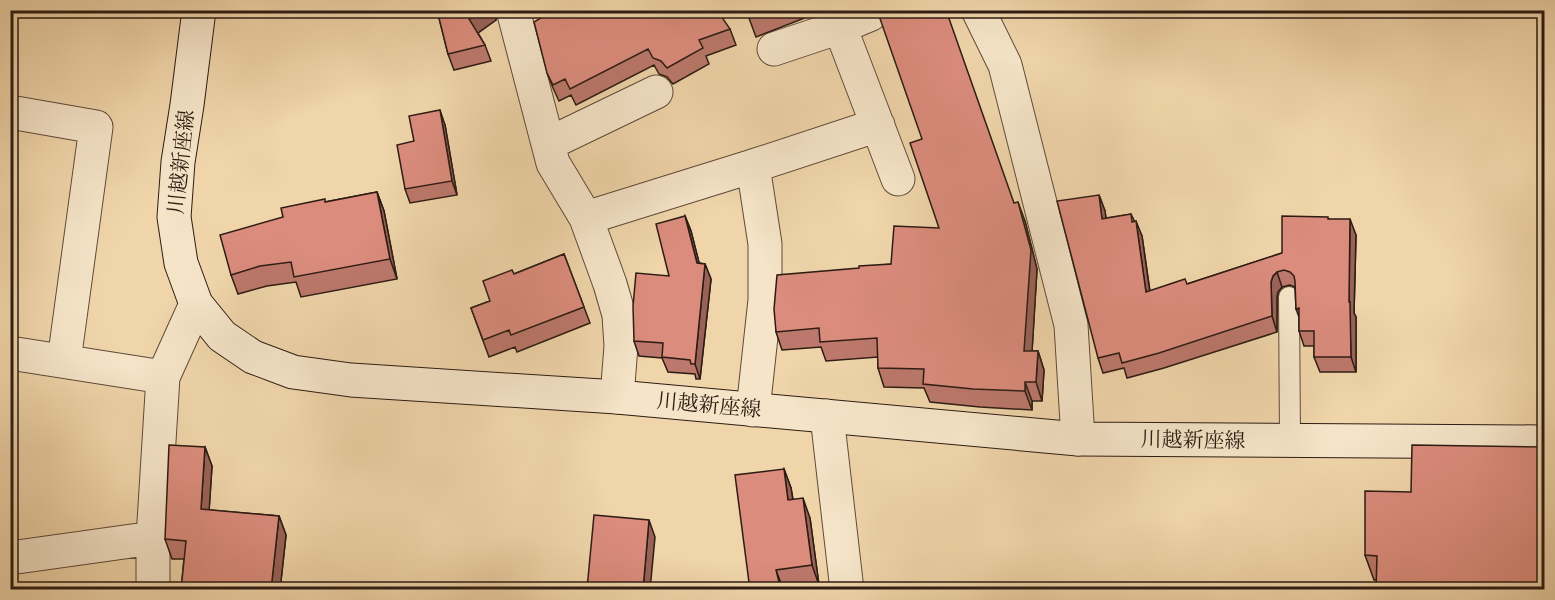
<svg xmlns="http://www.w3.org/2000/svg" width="1555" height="600" viewBox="0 0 1555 600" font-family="'EB Garamond','Noto Serif JP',serif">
	<rect width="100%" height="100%" fill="#f0d5aa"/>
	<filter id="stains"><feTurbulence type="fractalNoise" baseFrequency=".00333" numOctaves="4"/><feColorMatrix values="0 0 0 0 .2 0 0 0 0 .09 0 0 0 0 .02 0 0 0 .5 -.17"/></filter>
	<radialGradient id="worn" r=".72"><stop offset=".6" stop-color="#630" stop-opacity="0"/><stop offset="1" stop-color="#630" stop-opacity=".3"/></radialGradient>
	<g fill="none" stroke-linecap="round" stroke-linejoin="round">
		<g stroke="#5e4a39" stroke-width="22">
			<path id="lane" d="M1289 297 1290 441"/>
		</g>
		<g stroke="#5e4a39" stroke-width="35">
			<path id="street" d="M513 10 553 163 586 218 610 284 619 315 621 346 617 397
				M978 10 1005 65 1071 325 1078 439
				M871 14 840 27 898 179
				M774 49 840 27
				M10 112 96 127 64 361
				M548 144 656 92
				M753 166 878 125
				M586 218 753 166 765 244V300L753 410
				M10 353 163 377
				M827 416 847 590
				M10 558 153 538
				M153 590V538L163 377 196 304"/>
		</g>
		<g stroke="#2d1c13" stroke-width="35">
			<path id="secondary" d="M199 10 187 105 178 162 174 217 181 263 196 304 222 336 253 357 293 372 351 380 617 397 1078 439 1544 442"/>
		</g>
		<use href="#lane" stroke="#f5e4c8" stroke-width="20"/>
		<use href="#street" stroke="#f5e4c8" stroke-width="33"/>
		<use href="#secondary" stroke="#f5e4c8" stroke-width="33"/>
	</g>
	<path fill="#bc786c" stroke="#2d1c13" stroke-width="1.5" d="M437 10H495L496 20 478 33 485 45 491 61 454 70 448 54Z
		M746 10H825L756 37Z
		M730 29 736 45 706 56 709 64 673 84 667 77 659 74 654 65 576 105 571 95 559 101 553 88 547 73Z
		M445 125 457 195 410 203 405 189 414 141Z
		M922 139 1014 203 1025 221 1037 269 1032 351H1038L1044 370 1042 401H1032V410L980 407 930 402 924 388 884 387 878 368V357L826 361 821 347 782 350 776 332 859 268 891 264 939 228Z
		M377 192 384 211 397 279 301 297 296 282 267 286 238 294 231 275 283 217 325 202Z
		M1099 195 1105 211 1106 218 1131 214 1142 236 1150 291 1187 284 1282 253 1329 219 1356 235 1354 313 1356 317V372H1320L1314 357V346H1304L1299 331V317L1296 309 1295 287 1290 285 1282 287 1278 292 1277 297V332L1164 368 1127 378 1124 368 1103 373 1098 358Z
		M685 216 691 231 699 263 705 264 711 279 700 379H696L695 374 668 372 662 358 639 356 634 341 669 276Z
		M564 254 590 323 517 352 515 347 489 357 471 308 490 301 514 274Z
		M205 447 212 466 209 510 279 516 286 535 280 590H181L184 559H172L165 539Z
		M1545 447 1376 580H1374L1365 555 1411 492Z
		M784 469 791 488 793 499 810 518 819 585 783 589 750 590Z"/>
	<path fill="#996258" stroke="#2d1c13" stroke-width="1.5" d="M480 10H495L496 20 475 35 469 19Z
		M440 110 445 125 457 195 452 181Z
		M377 192 384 211 397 279 390 259Z
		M1099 195 1105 211 1108 234 1102 219Z
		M1018 202 1025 221 1037 269 1031 369 1024 351Z
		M685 216 691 231 703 278 697 263Z
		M1350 219 1356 235 1354 313 1356 317V372L1351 357 1349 302Z
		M1136 221 1142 236 1152 307 1146 292Z
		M705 264 711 279 700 379 695 364Z
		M1277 272 1282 287 1278 292 1277 297V332L1272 316 1271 282 1273 276Z
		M1038 351 1044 370 1042 401 1036 382Z
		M1025 382 1032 401V410L1025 391Z
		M205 447 212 466 208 528 201 509Z
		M784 469 791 488 796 520 788 500Z
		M803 498 810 518 819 585 812 565Z
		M279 516 286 535 280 590H271Z
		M649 520 655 537 650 590H643Z
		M776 570 783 589 781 590Z"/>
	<path fill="#db8c7d" stroke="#2d1c13" stroke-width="1.5" d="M437 10H480L469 19 485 45 448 54Z
		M554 10H717L730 29 699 40 703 48 667 68 661 61 653 58 648 49 570 89 565 79 553 85 547 73 534 22Z
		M746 10H769L749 18Z
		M877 10H946L1014 203 1018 202 1031 250 1024 351H1038L1036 382H1025V391L973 389 923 384 924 369 878 368 877 338 820 342 819 328 776 332 774 309 777 275 859 268V266L891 264 894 226 939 228 910 143 922 139Z
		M440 110 452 181 405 189 397 145 414 141 409 116Z
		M377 192 390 259 294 277 291 262 260 266 231 275 220 235 283 217 281 208 325 199V202Z
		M1099 195 1102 219 1131 214 1132 222 1136 221 1146 292 1185 279 1187 284 1282 253V216L1328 217V219H1350L1349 302H1350L1351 357H1314V331H1299V308L1296 309 1295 281 1294 276 1290 272 1284 270 1277 272 1273 276 1271 282 1272 316 1159 353 1122 363 1119 353 1098 358 1057 201Z
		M685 216 697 263 705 264 695 364H691L690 360 662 357 663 343 634 341 633 306 636 273 669 276 656 224Z
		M564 254 584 307 511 335 509 330 483 340 471 308 490 301 483 281 512 270 514 274Z
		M169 445 205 447 201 509 279 516 271 590H181L186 541 165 539Z
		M1412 445 1545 447V590H1376L1377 556 1365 555V491L1411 492Z
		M784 469 788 500 803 498 812 565 776 570 781 590H750L735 475Z
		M594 515 649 520 643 590 587 589Z"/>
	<g text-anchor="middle" stroke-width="5" stroke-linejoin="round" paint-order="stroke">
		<g font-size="21" fill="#2d1c13" stroke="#f5e4c8">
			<text transform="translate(181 162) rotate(-84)" y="7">川越新座線</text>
			<text transform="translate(709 405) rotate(5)" y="7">川越新座線</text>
			<text transform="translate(1193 440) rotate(1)" y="7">川越新座線</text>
		</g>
	</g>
	<rect width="1555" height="600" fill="none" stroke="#f0d5aa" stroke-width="36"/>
	<rect x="12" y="12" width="1531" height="576" fill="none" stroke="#2d1c13" stroke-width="3"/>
	<rect x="18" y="18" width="1519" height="564" fill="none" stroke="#2d1c13" stroke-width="1.5"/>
	<rect width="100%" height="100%" filter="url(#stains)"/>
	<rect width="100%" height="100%" fill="url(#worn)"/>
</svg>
